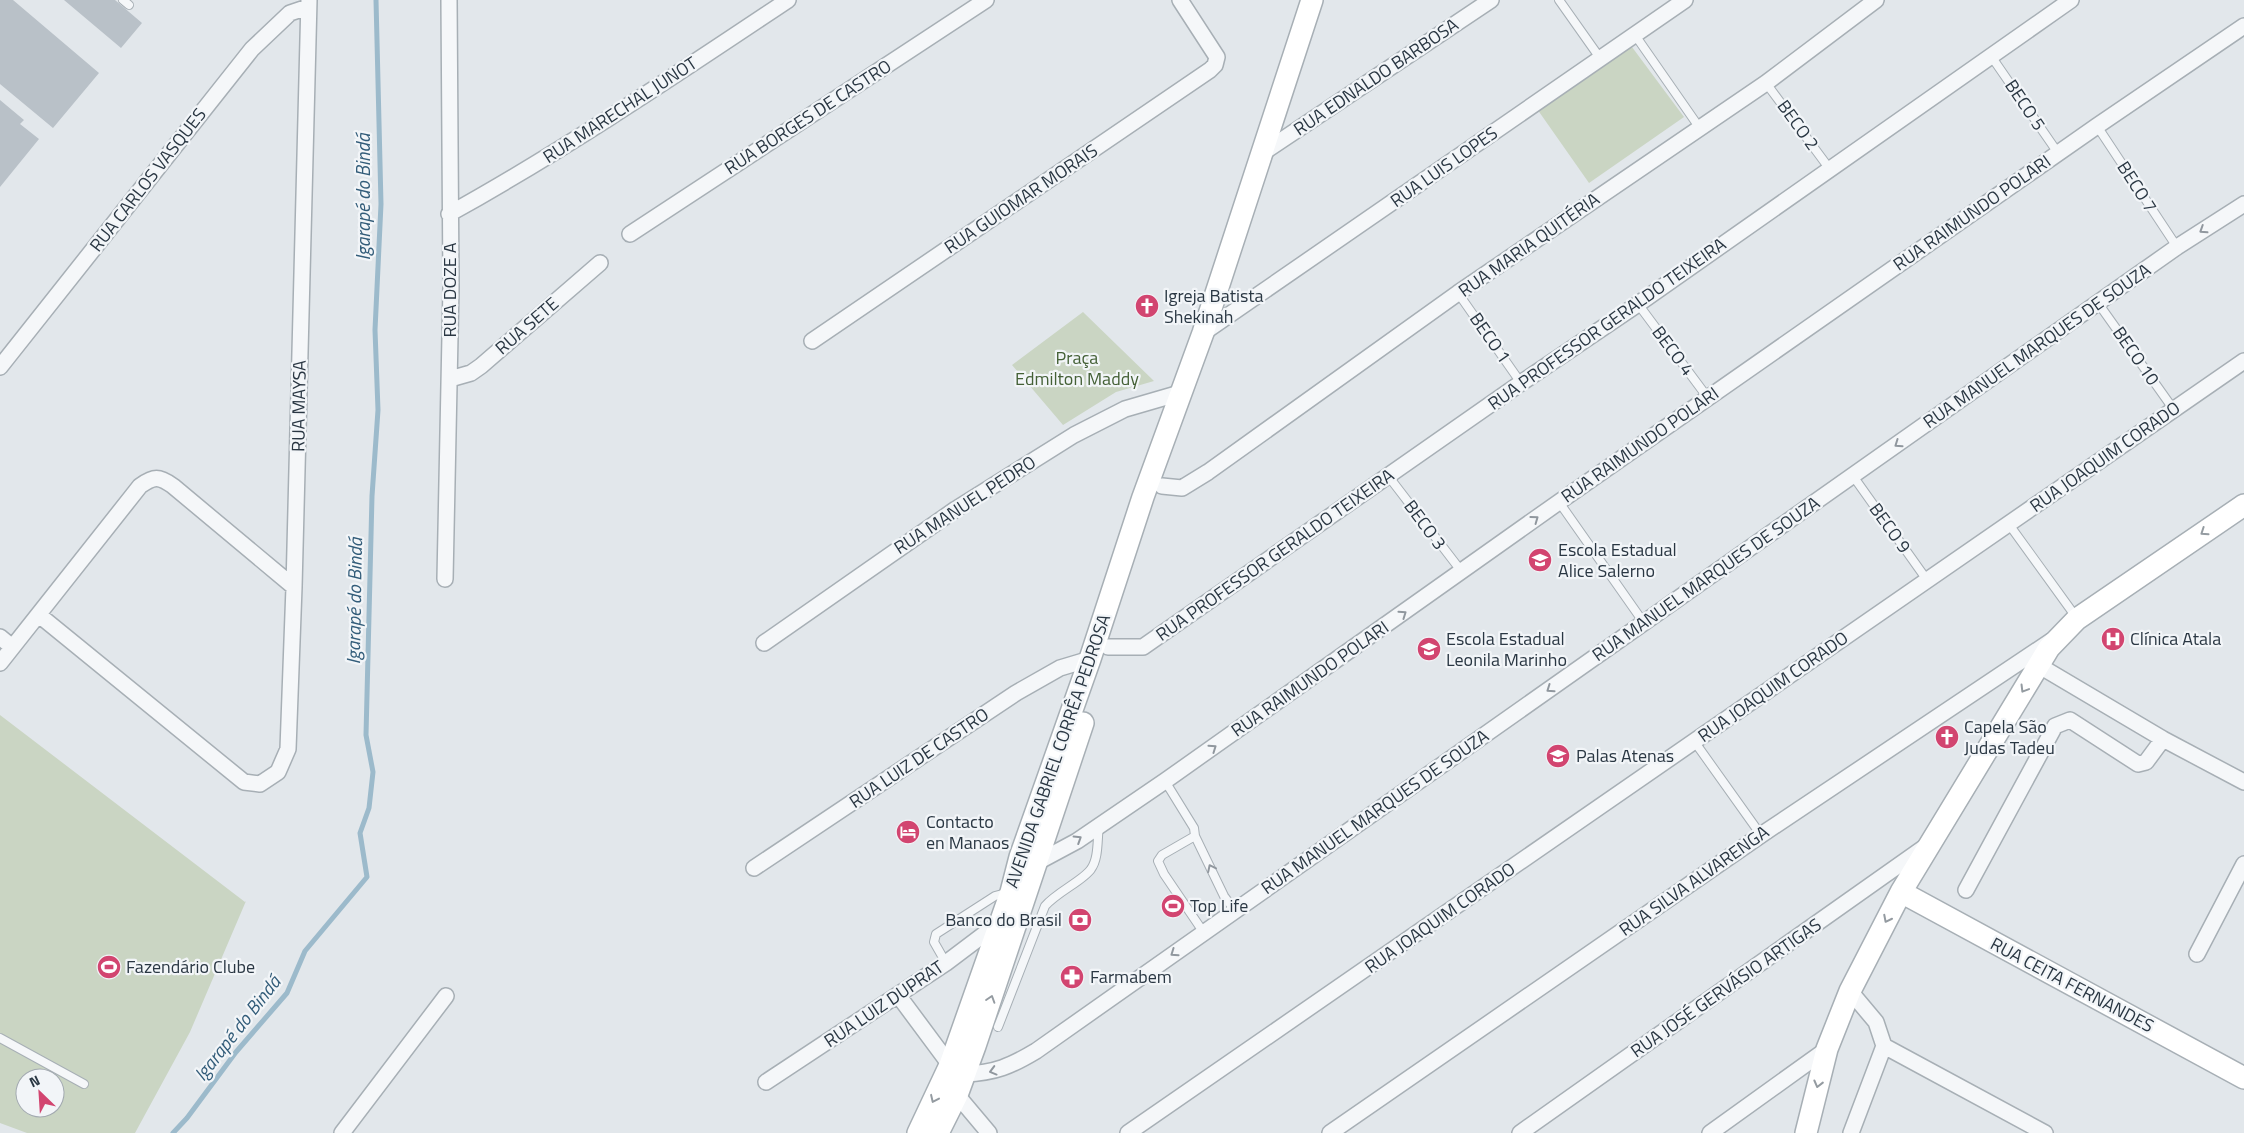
<svg xmlns="http://www.w3.org/2000/svg" width="2244" height="1133" viewBox="0 0 2244 1133" font-family="'Titillium Web',sans-serif">
	<rect width="100%" height="100%" fill="#e2e7eb"/>
	<path fill="#cad5c3" fill-rule="evenodd" d="M1629 43 1684 117 1589 183 1535 106Z
		M1083 312 1154 381 1116 392 1063 425 1012 365Z
		M0 715 245 902 246 901 190 1032 135 1133H27L0 1123ZM25 1078H55V1108H25Z"/>
	<g fill="none" stroke-linecap="round" stroke-linejoin="round">
		<path stroke="#9cbacb" stroke-width="5" d="M173 1133 187 1118 236 1052 287 993 305 951 367 877 360 833 369 808 373 772 366 735 372 496 378 410 375 330 381 204 376 0"/>
	</g>
	<path fill="#b9c1c8" d="M0 0H13L99 73 53 128 0 84Z
		M64 0H115L142 23 121 48Z
		M0 100 24 120 20 124 39 139 0 187Z"/>
	<g fill="none" stroke-linecap="round" stroke-linejoin="round">
		<g stroke="#a7afb5" stroke-width="10">
			<path id="lane" d="M123 0 129 5
				M1559 0 1600 58
				M1635 35 1699 127
				M1991 56 2058 153
				M1766 83 1829 168
				M2097 126 2177 247
				M1458 293 1521 383
				M2098 303 2174 410
				M1638 304 1708 398
				M1853 476 1927 580
				M1389 477 1462 572
				M1559 502 1644 623
				M2008 523 2076 617
				M1694 741 1761 835
				M1165 781 1194 828 1195 836 1224 896 1235 911
				M1195 836 1162 855 1158 861 1164 874 1204 933
				M946 963 934 942 936 934 995 896 1006 893
				M998 1027 1045 906C1057 892 1084 880 1091 869 1099 858 1097 839 1099 826
				M0 1038 84 1084"/>
		</g>
		<g stroke="#a7afb5" stroke-width="18">
			<path id="street" d="M1261 154 1491 0
				M449 214C566 149 677 74 788 0
				M630 234 986 0
				M1203 333 1685 0
				M812 341 1210 70 1215 65 1217 57 1180 0
				M0 367 252 49 290 13 308 7
				M450 379 471 373 481 366 600 263
				M1162 486 1182 488 1208 472 1458 293 1766 83 1876 0
				M445 579 451 287 449 0
				M39 615 244 782 260 784 278 772 288 749 294 587 309 0
				M0 637 12 647
				M764 643 956 509 1074 435 1125 409 1180 393
				M1108 647H1143L1521 383 1638 304 2071 0
				M0 663 140 486C154 476 159 476 173 486L294 587
				M2038 665 2163 739 2244 782
				M1036 863 1077 841 1165 781 1559 502 2097 126 2244 26
				M754 868 1016 693 1060 668 1090 659
				M1966 890 2055 726 2070 720 2138 764 2146 762 2163 739
				M2197 954 2244 864
				M1850 991 1876 1022 1884 1046 1851 1133
				M898 995 950 1065
				M1884 1046 2045 1133
				M965 1074C995 1073 1011 1066 1036 1051L2177 247 2244 204
				M766 1082 946 963 999 923
				M957 1095 989 1133
				M342 1133 446 996
				M1128 1133 2244 361
				M1330 1133 1761 835 2051 641
				M1520 1133 1926 846
				M1710 1133 1827 1049"/>
		</g>
		<g stroke="#a7afb5" stroke-width="24">
			<path id="secondary" d="M1901 892 2244 1078
				M918 1133 950 1065 1011 892 1020 857 1090 659 1143 497 1203 333 1312 0
				M938 1133 957 1095 975 1046 1083 723
				M1806 1133 1827 1049 1850 991 1901 892 2049 648 2077 619 2244 505"/>
		</g>
		<use href="#lane" stroke="#f5f7f9" stroke-width="8"/>
		<use href="#street" stroke="#f5f7f9" stroke-width="15"/>
		<use href="#secondary" stroke="#fff" stroke-width="21"/>
	</g>
	<defs><path id="oneway-chevron" d="M-2-3.5L2.5 0L-2 3.5" fill="none" stroke-width="1.6" stroke-linecap="round" stroke-linejoin="round" transform="scale(1.25)"/></defs>
	<g stroke="#90979e">
		<use href="#oneway-chevron" transform="translate(2203 230) rotate(147)"/>
		<use href="#oneway-chevron" transform="translate(1898 444) rotate(145)"/>
		<use href="#oneway-chevron" transform="translate(1535 519) rotate(-36)"/>
		<use href="#oneway-chevron" transform="translate(1403 614) rotate(-35)"/>
		<use href="#oneway-chevron" transform="translate(1550 689) rotate(145)"/>
		<use href="#oneway-chevron" transform="translate(1213 748) rotate(-35)"/>
		<use href="#oneway-chevron" transform="translate(1078 839) rotate(-32)"/>
		<use href="#oneway-chevron" transform="translate(1211 868) rotate(-116)"/>
		<use href="#oneway-chevron" transform="translate(1174 953) rotate(145)"/>
		<use href="#oneway-chevron" transform="translate(993 1071) rotate(165)"/>
	</g>
	<g stroke="#949ba1">
		<use href="#oneway-chevron" transform="translate(2204 532) rotate(146)"/>
		<use href="#oneway-chevron" transform="translate(2024 689) rotate(121)"/>
		<use href="#oneway-chevron" transform="translate(1887 919) rotate(117)"/>
		<use href="#oneway-chevron" transform="translate(991 999) rotate(-72)"/>
		<use href="#oneway-chevron" transform="translate(1818 1084) rotate(104)"/>
		<use href="#oneway-chevron" transform="translate(934 1099) rotate(115)"/>
	</g>
	<defs>
		<g id="church-disc" transform="scale(1.25)"><circle r="9.5" fill="#d24570" stroke="#f2f5f8"/><path d="M-1.2-6h2.4v3.5h3.3v2.4h-3.3V6h-2.4V-.1h-3.3v-2.4h3.3Z" fill="#fff"/></g>
		<g id="school-disc" transform="scale(1.25)"><circle r="9.5" fill="#d24570" stroke="#f2f5f8"/><path d="M0-5L7-2L0 1L-7-2ZM-4 1L0 2.5L4 1V4Q0 6-4 4Z" fill="#fff"/></g>
		<g id="hospital-disc" transform="scale(1.25)"><circle r="9.5" fill="#d24570" stroke="#f2f5f8"/><path d="M-5-5h3v3.5h4V-5h3V5h-3V1.5h-4V5h-3Z" fill="#fff"/></g>
		<g id="hotel-disc" transform="scale(1.25)"><circle r="9.5" fill="#d24570" stroke="#f2f5f8"/><path d="M-6-4.5h1.5V1H6V5H4.5V3h-9V5H-6ZM-4 0a1.8 1.8 0 1 1 3.6 0ZM.5 0V-2.5h3Q6-2.5 6 0Z" fill="#fff"/></g>
		<g id="stadium-disc" transform="scale(1.25)"><circle r="9.5" fill="#d24570" stroke="#f2f5f8"/><path d="M0-5a6.5 5 0 1 0 0 10a6.5 5 0 1 0 0-10ZM-3.5-1.8h7v3.6h-7Z" fill="#fff"/></g>
		<g id="bank-disc" transform="scale(1.25)"><circle r="9.5" fill="#d24570" stroke="#f2f5f8"/><path d="M-6-4H6V4H-6ZM0-2.3a2.3 2.3 0 1 0 0 4.6a2.3 2.3 0 1 0 0-4.6Z" fill="#fff"/></g>
		<g id="pharmacy-disc" transform="scale(1.25)"><circle r="9.5" fill="#d24570" stroke="#f2f5f8"/><path d="M-2-6h4v4h4v4h-4v4h-4v-4h-4v-4h4Z" fill="#fff"/></g>
	</defs>
	<g fill-rule="evenodd">
		<use href="#church-disc" x="1147" y="306"/>
		<use href="#school-disc" x="1540" y="560"/>
		<use href="#hospital-disc" x="2113" y="639"/>
		<use href="#school-disc" x="1429" y="649"/>
		<use href="#church-disc" x="1947" y="737"/>
		<use href="#school-disc" x="1558" y="756"/>
		<use href="#hotel-disc" x="908" y="832"/>
		<use href="#stadium-disc" x="1173" y="906"/>
		<use href="#bank-disc" x="1080" y="920"/>
		<use href="#stadium-disc" x="109" y="967"/>
		<use href="#pharmacy-disc" x="1072" y="977"/>
	</g>
	<g text-anchor="middle" stroke-width="4.5" stroke-linejoin="round" paint-order="stroke">
		<g font-size="18" fill="#2a3743" stroke="#f2f5f8">
			<text transform="translate(1376 77) rotate(-34)" y="6">RUA EDNALDO BARBOSA</text>
			<text transform="translate(2025 105) rotate(56)" y="6">BECO 5</text>
			<text transform="translate(620 110) rotate(-33)" y="6">RUA MARECHAL JUNOT</text>
			<text transform="translate(808 117) rotate(-33)" y="6">RUA BORGES DE CASTRO</text>
			<text transform="translate(1798 125) rotate(54)" y="6">BECO 2</text>
			<text transform="translate(1444 167) rotate(-35)" y="6">RUA LUIS LOPES</text>
			<text transform="translate(148 180) rotate(-52)" y="6">RUA CARLOS VASQUES</text>
			<text transform="translate(2137 187) rotate(57)" y="6">BECO 7</text>
			<text transform="translate(1021 199) rotate(-34)" y="6">RUA GUIOMAR MORAIS</text>
			<text transform="translate(1972 213) rotate(-35)" y="6">RUA RAIMUNDO POLARI</text>
			<text transform="translate(1529 245) rotate(-35)" y="6">RUA MARIA QUITÉRIA</text>
			<text transform="translate(450 290) rotate(-90)" y="6">RUA DOZE A</text>
			<text transform="translate(1607 324) rotate(-35)" y="6">RUA PROFESSOR GERALDO TEIXEIRA</text>
			<text transform="translate(527 326) rotate(-41)" y="6">RUA SETE</text>
			<text transform="translate(1490 338) rotate(55)" y="6">BECO 1</text>
			<text transform="translate(2037 346) rotate(-35)" y="6">RUA MANUEL MARQUES DE SOUZA</text>
			<text transform="translate(1673 351) rotate(53)" y="6">BECO 4</text>
			<text transform="translate(2136 356) rotate(55)" y="6">BECO 10</text>
			<text transform="translate(299 406) rotate(-89)" y="6">RUA MAYSA</text>
			<text transform="translate(1640 445) rotate(-35)" y="6">RUA RAIMUNDO POLARI</text>
			<text transform="translate(2105 457) rotate(-35)" y="6">RUA JOAQUIM CORADO</text>
			<text transform="translate(965 505) rotate(-33)" y="6">RUA MANUEL PEDRO</text>
			<text transform="translate(1425 525) rotate(53)" y="6">BECO 3</text>
			<text transform="translate(1890 528) rotate(54)" y="6">BECO 9</text>
			<text transform="translate(1275 555) rotate(-35)" y="6">RUA PROFESSOR GERALDO TEIXEIRA</text>
			<text transform="translate(1706 579) rotate(-35)" y="6">RUA MANUEL MARQUES DE SOUZA</text>
			<text transform="translate(1310 679) rotate(-35)" y="6">RUA RAIMUNDO POLARI</text>
			<text transform="translate(1773 687) rotate(-35)" y="6">RUA JOAQUIM CORADO</text>
			<text transform="translate(1058 751) rotate(-71)" y="6">AVENIDA GABRIEL CORRÊA PEDROSA</text>
			<text transform="translate(919 758) rotate(-34)" y="6">RUA LUIZ DE CASTRO</text>
			<text transform="translate(1375 812) rotate(-35)" y="6">RUA MANUEL MARQUES DE SOUZA</text>
			<text transform="translate(1694 881) rotate(-35)" y="6">RUA SILVA ALVARENGA</text>
			<text transform="translate(1440 918) rotate(-35)" y="6">RUA JOAQUIM CORADO</text>
			<text transform="translate(2072 985) rotate(28)" y="6">RUA CEITA FERNANDES</text>
			<text transform="translate(1726 988) rotate(-35)" y="6">RUA JOSÉ GERVÁSIO ARTIGAS</text>
			<text transform="translate(884 1004) rotate(-34)" y="6">RUA LUIZ DUPRAT</text>
		</g>
		<g font-size="18" fill="#2a3743" stroke="#f2f5f8" text-anchor="start">
			<text x="1164" y="302">Igreja Batista<tspan x="1164" dy="21">Shekinah</tspan></text>
			<text x="1558" y="556">Escola Estadual<tspan x="1558" dy="21">Alice Salerno</tspan></text>
			<text x="1446" y="645">Escola Estadual<tspan x="1446" dy="21">Leonila Marinho</tspan></text>
			<text x="2130" y="645">Clínica Atala</text>
			<text x="1964" y="733">Capela São<tspan x="1964" dy="21">Judas Tadeu</tspan></text>
			<text x="1576" y="762">Palas Atenas</text>
			<text x="926" y="828">Contacto<tspan x="926" dy="21">en Manaos</tspan></text>
			<text x="1190" y="912">Top Life</text>
			<text x="1062" y="926" text-anchor="end">Banco do Brasil</text>
			<text x="126" y="973">Fazendário Clube</text>
			<text x="1090" y="983">Farmabem</text>
		</g>
		<g font-size="18" fill="#446036" stroke="#f2f5f8">
			<text x="1077" y="364">Praça<tspan x="1077" dy="21">Edmilton Maddy</tspan></text>
		</g>
		<g font-size="19" font-style="italic" fill="#325c79" stroke="#f2f5f8">
			<text transform="translate(363 197) rotate(-90)" y="7">Igarapé do Bindá</text>
			<text transform="translate(354 601) rotate(-89)" y="7">Igarapé do Bindá</text>
			<text transform="translate(237 1028) rotate(-52)" y="7">Igarapé do Bindá</text>
		</g>
	</g>
	<g transform="translate(40 1093) rotate(335)"><circle r="24" fill="#f2f5f8" stroke="#a2a9b0"/>
	<path d="M0-4L9 19L0 12L-9 19Z" fill="#d24570"/>
	<text y="-8" font-size="14" font-weight="bold" text-anchor="middle" fill="#2a3743">N</text>
	</g>
</svg>
